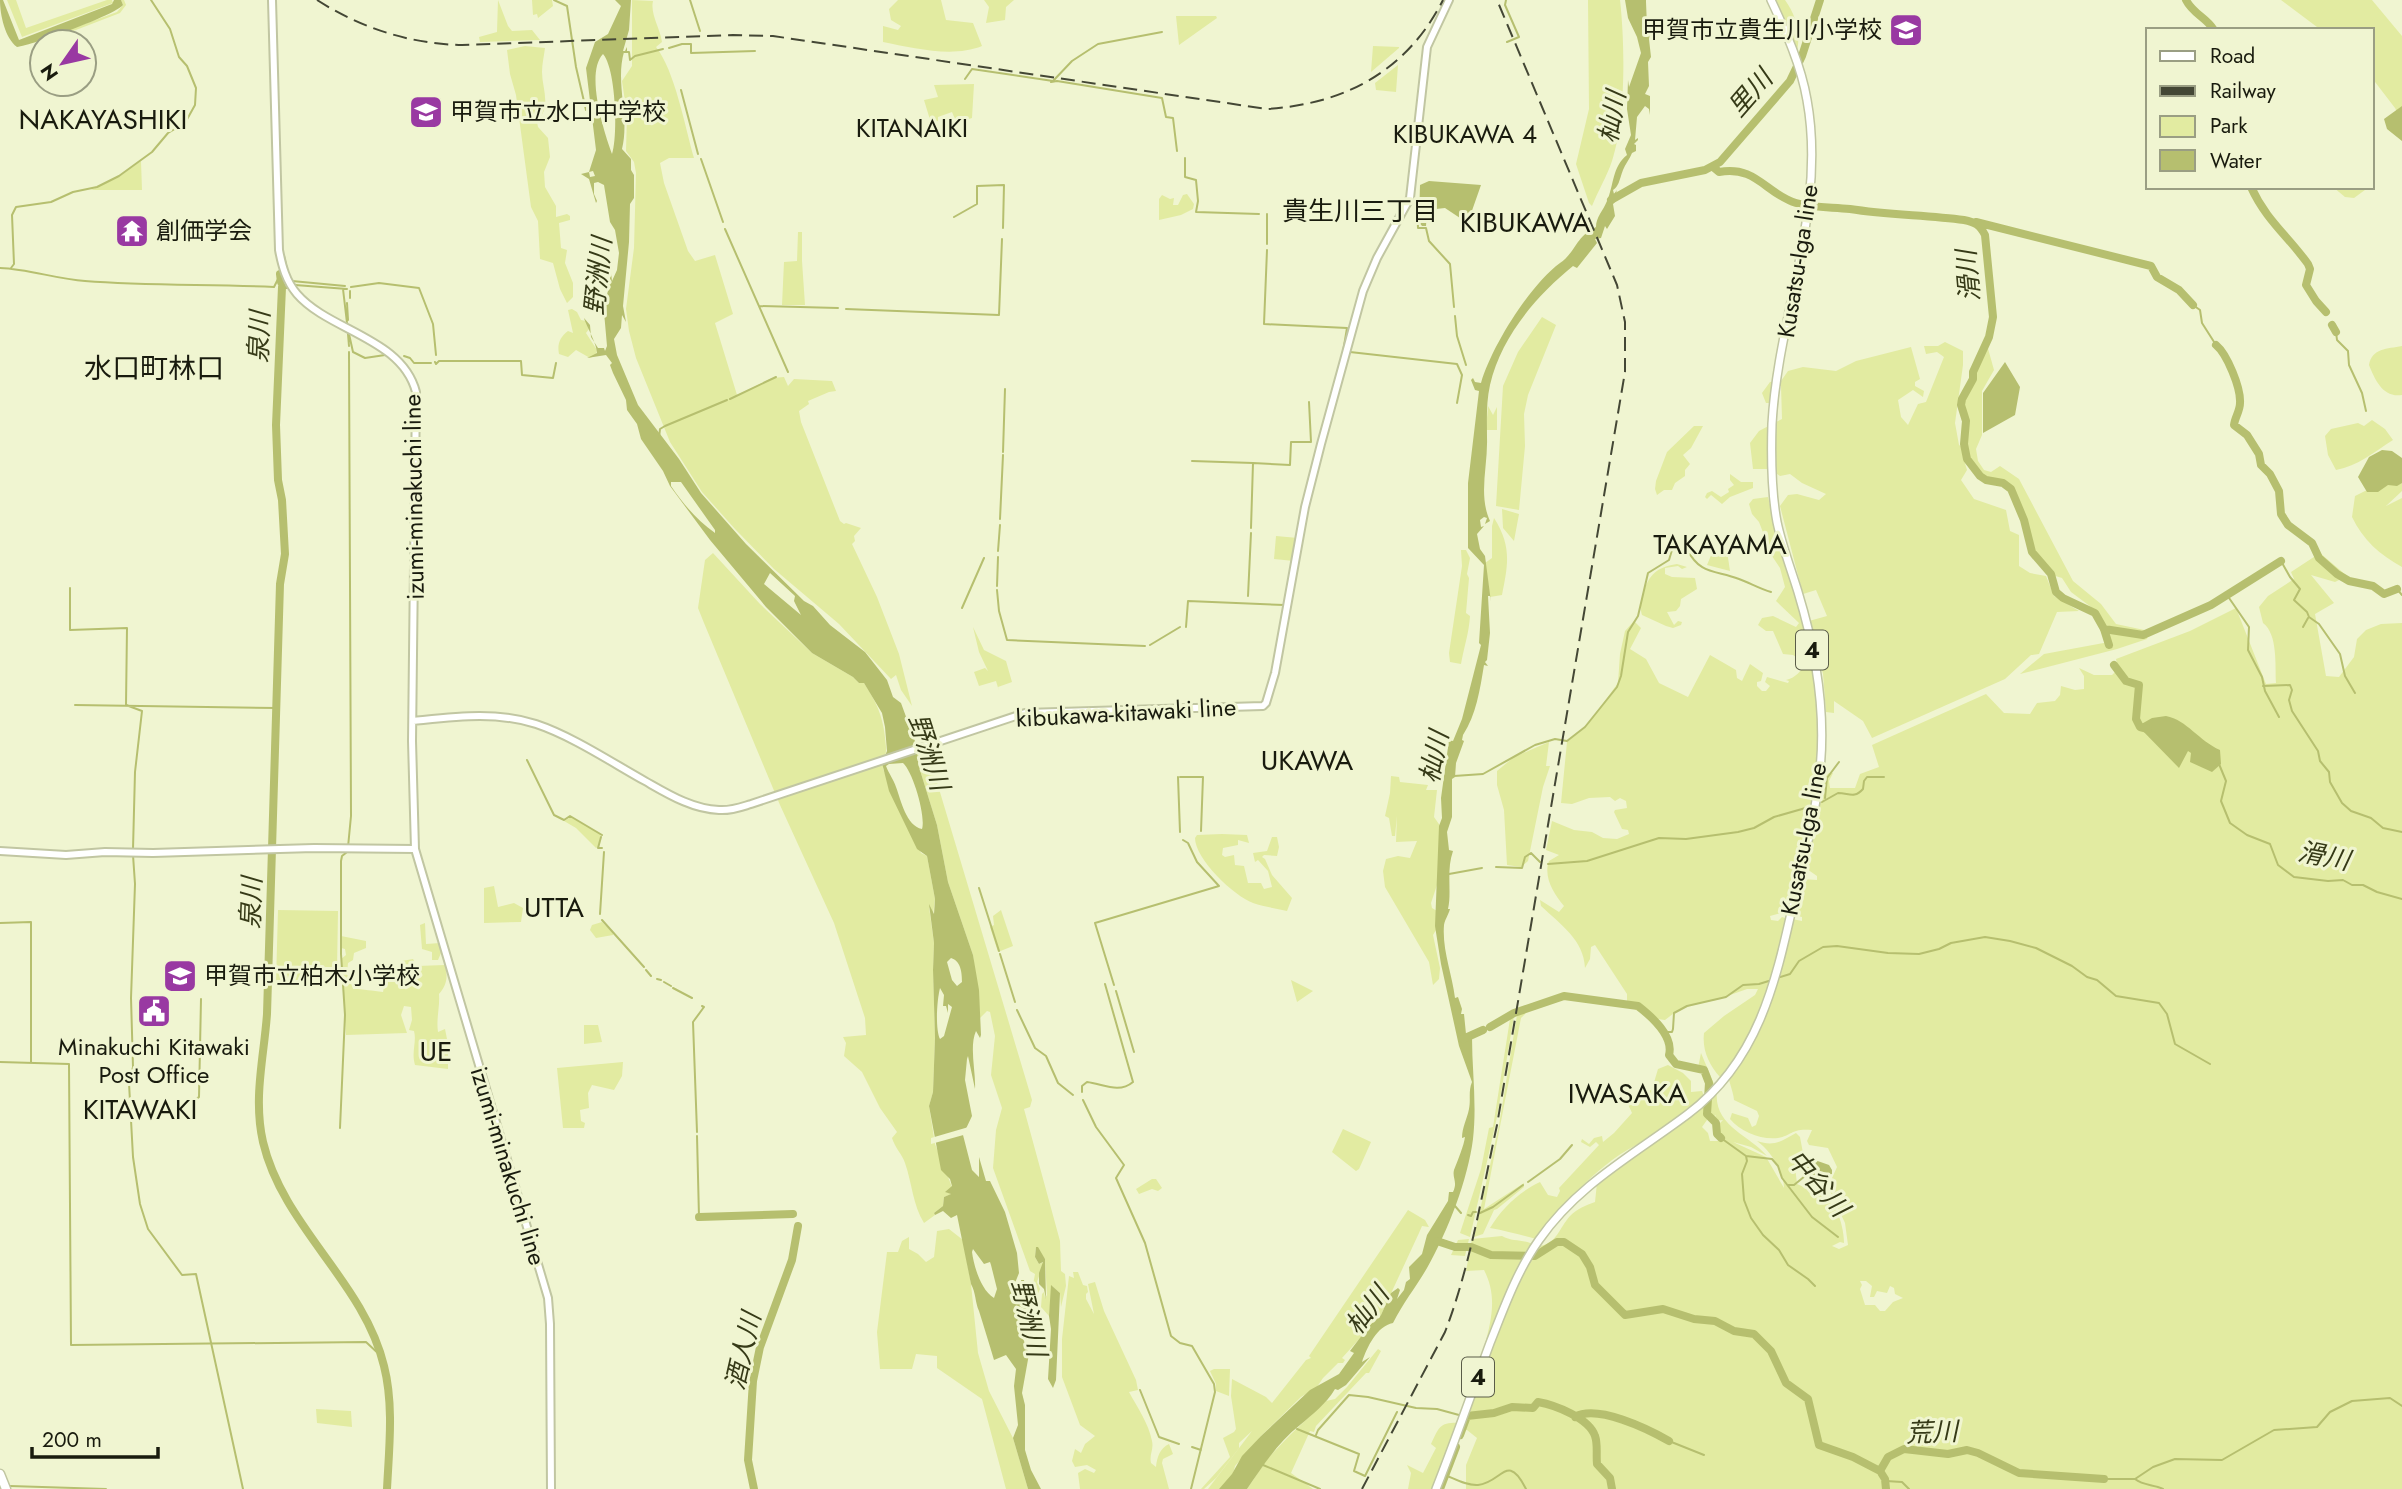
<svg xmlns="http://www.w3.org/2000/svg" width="2402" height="1489" viewBox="0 0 2402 1489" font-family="Jost,'Noto Sans JP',sans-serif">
	<rect width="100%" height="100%" fill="#f0f5d1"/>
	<path fill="#e2eba1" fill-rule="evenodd" d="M7 0H16L26 28 107 0H112L113 3 22 37Z
		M121 0H124L126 5 120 13 50 40 49 37 117 12 123 5Z
		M498 0 508 26 512 31 532 30 540 40 480 42 479 37 497 32Z
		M532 0H552L553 6 538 18 537 14 533 15Z
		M632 0 653 1C650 14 660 28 662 42L656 47C675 71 685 127 694 158H669L660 163 664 183 688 251 695 261 715 255 733 314 715 323 737 395 772 378 784 377 788 386 794 379 832 381 836 391 829 392 808 401 809 404 799 411 801 422 840 521 844 524 846 523 861 528 854 536 855 541 852 544 877 597 899 654 912 706 901 690 896 675 891 679 839 624 774 569 735 529 702 492 670 442 636 358 629 331 626 309 634 248 636 173 634 162 626 151 627 115 622 81 632 66Z
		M898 0H941L946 20 973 23 982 46C953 58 913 48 883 42V26L898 30 901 26 891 20 889 9Z
		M984 0H1014L1006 7 1005 20 986 23 989 7Z
		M1588 0H1620C1625 44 1626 119 1612 161 1607 176 1598 191 1592 206L1589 203 1576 164 1589 109Z
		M1775 0H1785C1796 15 1801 33 1797 51Z
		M2281 0H2372L2402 36V122L2395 108 2372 78V30H2321Z
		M1176 16H1216L1217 18 1179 45Z
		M525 46 545 48C544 56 542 64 542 72 542 89 552 105 537 122L538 127 548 138 550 157 544 172 545 187 556 206V217L567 214 570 216V220L559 223 561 248 567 250 565 263 573 283V297L567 303 560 289 553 263 540 259 538 221 531 207 516 95 510 74 507 50Z
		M1373 46 1399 47V48L1371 72Z
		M1398 65 1396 92 1376 90 1375 83Z
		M974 84 972 118 969 119 968 123 957 124 952 112 938 117V121L931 123 924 100 938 97 934 85Z
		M141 161 142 190H91L119 177Z
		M2333 187H2369L2354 198 2345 197Z
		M1187 194 1194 204 1193 209 1181 215 1159 220V199L1162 195 1170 199 1174 198 1173 205H1178L1183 195Z
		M798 232H802V261L805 305H782L784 262 797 261Z
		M572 309 577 312 581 320 586 321 589 329 586 333 597 350 596 355 590 358 576 350 568 357 559 354C557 344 560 337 568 331L573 333 568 310Z
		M1542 317 1556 325 1528 395 1524 414 1525 446 1519 510 1496 506 1503 386 1518 352Z
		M1945 342 1963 351V365L1955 423 1959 445 1962 447 1964 433 1959 402 1987 345 1994 370 1982 391V435L1976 449 1978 461 1984 470 1991 472 2000 466 2019 479 2073 581 2101 604 2116 624 2149 631 2147 639 2117 649 2020 674 2044 654 2109 642 2104 625 2095 610 2071 592 2062 578 2052 575 2033 556 2027 527 2014 494 1999 481 1986 478 1964 460 1967 470 1961 480 1974 499 2006 510 2010 531 2019 535V566L2030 573 2046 576 2054 596 2079 611 2057 612 2039 654 2031 655 2005 679 1872 738 1863 721 1834 701V713L1826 712 1823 674 1809 621 1827 616 1816 590 1803 594 1780 506 1788 495 1797 494 1819 500 1826 494 1802 483 1790 474 1780 476 1770 469H1753L1750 443 1759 431 1782 419 1781 386 1773 387 1771 403H1766L1762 393 1770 382 1781 381 1788 371 1803 367 1836 371 1856 361 1911 347 1920 379 1915 382V386L1924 391 1923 397 1913 390 1898 400 1901 417 1908 425 1918 404 1926 402 1944 357 1937 352 1926 354 1924 346H1938Z
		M2402 346V395C2383 398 2375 380 2369 365 2372 348 2387 349 2402 346Z
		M1488 406 1493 415 1497 407V430H1486Z
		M2372 420 2385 429 2393 440C2374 452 2358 466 2336 470L2328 455 2325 436 2331 429 2358 423 2364 426Z
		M1694 426H1703L1691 448 1683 455 1690 464 1685 470V476L1675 483 1672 490H1664L1657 495 1655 489 1656 481 1667 452Z
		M1730 474 1741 482H1753V488L1730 497 1722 504 1711 495 1707 499 1705 497 1707 493 1712 491 1721 497 1729 492 1728 489 1734 485 1730 480Z
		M2402 480V491L2386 506 2402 498V567C2380 555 2363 540 2352 517L2355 496 2369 489Z
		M1768 497C1785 566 1813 635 1818 706 1820 744 1815 781 1809 818L1812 822 1823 774 1833 773 1829 781 1830 788H1855L1860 774 1879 767 1872 745 1986 694 2004 713 2030 714 2037 703 2055 701 2060 695 2061 686 2075 690 2084 689V676L2079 668 2094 675H2112L2118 669 2116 659 2190 631 2236 608 2266 684 2276 683C2275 666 2278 634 2263 623L2259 607 2268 596 2294 579 2291 572 2320 553 2347 576 2335 582 2311 575 2334 603 2315 614 2326 676 2339 677 2354 657 2357 639 2366 630 2381 624 2402 623V1489H1466V1465L1477 1438 1467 1430 1453 1432 1433 1489H1408L1411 1473 1407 1465 1423 1473 1436 1448 1431 1444C1440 1425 1440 1422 1463 1423L1519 1272 1539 1246C1557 1244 1559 1228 1570 1216 1577 1209 1586 1205 1595 1202L1597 1183 1605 1171 1644 1141C1599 1162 1567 1201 1536 1239 1521 1235 1507 1231 1490 1228 1502 1208 1519 1192 1540 1182L1548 1195 1557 1197 1560 1191 1559 1188 1599 1145 1596 1142 1590 1147 1581 1142 1582 1139 1589 1144 1594 1138 1602 1136 1603 1142 1614 1133 1632 1113 1627 1102 1632 1099 1637 1101 1652 1089 1658 1069 1668 1065 1683 1073 1691 1081V1092L1702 1091 1704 1096 1680 1122 1690 1117 1704 1104 1707 1120 1702 1127 1708 1133 1710 1141H1720L1718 1125 1723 1120 1716 1121 1714 1119 1716 1115 1713 1117C1707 1107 1709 1100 1717 1091 1713 1126 1750 1135 1767 1156L1751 1147 1733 1142 1766 1157 1784 1188C1784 1172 1771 1151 1757 1141 1774 1147 1782 1141 1796 1133L1800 1137 1803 1153 1795 1166 1797 1184 1806 1188 1821 1173 1829 1174 1821 1187C1823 1198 1831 1200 1836 1210 1841 1219 1844 1233 1844 1243L1840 1242 1832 1246 1839 1249 1848 1245 1845 1223 1828 1187 1837 1167 1828 1148 1809 1145 1807 1141 1812 1130C1791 1128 1793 1135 1778 1138 1761 1140 1741 1132 1730 1119L1732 1113 1748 1118 1752 1127 1756 1125 1759 1116 1757 1111 1734 1100C1733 1089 1728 1082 1728 1071L1720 1077C1709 1065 1702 1050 1704 1033L1724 1016 1755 995 1758 989H1747L1716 1000 1695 1004 1678 1010 1665 1020C1653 1019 1636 1011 1627 1004V994L1595 945 1591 947 1590 959 1585 968C1584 940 1560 924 1541 906L1540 900 1559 912 1564 906C1554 894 1543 877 1549 861L1559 855 1546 850 1552 821 1574 830 1592 832 1603 838 1617 839 1629 834 1628 830 1622 829 1614 812 1615 810 1627 808 1626 801 1620 798 1615 801 1610 797 1589 798 1572 804 1561 803 1567 742 1585 728 1618 683 1620 654 1625 631 1634 621 1641 628 1630 649 1646 659 1659 683 1688 697 1710 655 1736 670 1737 678 1742 681 1750 664 1763 673 1761 681 1757 682V686L1762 691H1766L1770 686 1765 682 1767 677 1788 683 1789 681 1786 680C1795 678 1802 671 1805 663L1793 655 1783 654 1773 631H1766L1758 625 1762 618 1773 616 1796 627 1799 623 1776 601 1785 587 1780 568 1772 556 1759 522 1752 514 1749 504 1753 499ZM1804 867 1817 876V880L1802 879 1794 915 1802 917V921L1792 919 1779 977 1763 1020 1788 919 1782 917 1778 921 1771 920 1770 916 1781 913 1789 914ZM1860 1281H1866L1872 1286 1870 1297H1874L1877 1291 1887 1293 1890 1286 1894 1288 1895 1294 1903 1298 1893 1302 1885 1311H1880L1875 1305H1865L1860 1289 1862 1285Z
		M1502 509 1519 514 1514 541 1503 528Z
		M1494 518C1512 546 1508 565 1502 595L1490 597 1485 563 1492 558V526Z
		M1276 536 1298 538 1294 561 1274 559Z
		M1461 550H1466L1470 558 1467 574 1469 578 1466 613 1470 616C1469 633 1464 647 1461 664L1450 662 1449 653 1462 566Z
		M1727 551 1730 571 1707 565 1712 553Z
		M713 553 760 604 812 653 853 677 859 683H864C879 706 884 720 886 747 887 755 882 761 883 769L921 853 927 856 935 899 933 914 929 907 934 943 933 970 935 1038 933 1092 929 1106 935 1144 952 1187 946 1192 952 1194 944 1197 943 1206 934 1213 935 1215 924 1223C913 1206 912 1183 905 1163 902 1154 895 1148 892 1138L897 1132 880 1108 862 1072 844 1056 846 1043 843 1037 866 1035 865 1018 834 923 780 805 704 623 698 608 705 560Z
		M1677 564 1687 567 1682 569 1678 566 1665 568V574L1672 577 1695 578 1697 589 1681 599 1680 606 1676 611 1667 612 1674 625 1678 621 1682 622 1681 625 1673 628 1666 626 1642 615C1640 609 1641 605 1642 598 1647 577 1655 567 1677 564Z
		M973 627 984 650 1006 661 1012 682 998 687 999 691 996 681 979 686 974 672 985 668 988 671 979 652Z
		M1549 742 1546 766H1550L1543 787 1528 861 1521 867 1507 865 1504 810 1497 785V771L1514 757Z
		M925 749 928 752 1032 1100 1030 1107 1024 1109 1060 1241 1061 1271 1065 1274 1066 1286 1061 1307 1060 1293 1052 1286 1049 1316 1041 1307 1042 1294 1044 1292 1045 1298 1047 1295 1045 1259 1036 1247 1035 1257 1039 1264 1044 1262 1037 1282 1040 1289 1036 1298 1032 1290 1035 1274 1030 1271 993 1168 996 1130 1002 1108 991 1075 995 1036 990 1012 987 1011 980 1018 973 955 948 882 937 825 919 767 916 751Z
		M1391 776 1399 777 1400 782 1428 785 1426 790H1437L1434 817 1441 827 1440 863 1437 885 1431 903 1432 908 1437 911 1436 930 1433 935 1440 968 1439 979 1433 985 1429 962 1385 887 1383 871 1386 859 1398 856 1410 858 1417 841 1396 842 1397 816 1395 836H1392L1389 818 1385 816 1390 793Z
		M571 817 601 834 598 847 596 848 576 828 564 821Z
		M1222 834 1247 835 1249 843 1238 840V845L1223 848 1222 855 1225 857 1234 855 1235 865 1244 866 1248 883H1261L1264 889 1272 887 1268 871 1258 860 1255 862 1253 853 1267 851 1272 837H1277L1279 847 1277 856 1264 855 1262 857 1265 859 1272 875 1292 898 1287 911C1276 908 1264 907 1253 903 1234 896 1195 859 1195 838L1197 835Z
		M494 886 498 907 514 903 523 908 521 922 484 923V888Z
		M278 910 338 911 337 970 318 969V982H276Z
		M1001 910 1013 946 998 952 990 927 994 925 993 916Z
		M602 922 613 933V935L596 938 590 930 592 925Z
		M425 923 426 944 440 943 441 953 438 960H432V952L422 949 420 925Z
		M341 936 366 941V948L354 953 353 960 348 963 347 975 351 977 353 989C364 989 372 991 383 992L385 982H403L402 961 413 959 417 966 445 965C448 977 447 985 439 994 440 1007 436 1019 438 1032L445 1029 448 1044V1069L415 1065C411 1052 417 1042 414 1031L409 1030 412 1020 411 1007 404 1006 401 1015 407 1033 346 1035 341 959 346 955 345 949 341 948Z
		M1291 980 1313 991 1297 1002Z
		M1526 1013 1521 1018 1484 1209 1524 1183V1187L1497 1209 1494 1210 1483 1234 1474 1237 1499 1125 1517 1015Z
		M1514 1016 1497 1117 1470 1237 1460 1233 1481 1169 1489 1128 1493 1127 1510 1019Z
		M584 1025H598L602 1042 584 1044Z
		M1701 1053 1714 1084 1709 1090 1703 1071 1698 1068Z
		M623 1062 622 1076 614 1090 592 1085 588 1093 589 1108 580 1110 581 1121 585 1123 584 1128H563L557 1068Z
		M1343 1129 1371 1142 1359 1169 1356 1171 1332 1152Z
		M1152 1179H1156L1162 1188 1158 1191 1152 1189 1139 1194 1136 1189Z
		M1408 1210 1425 1220 1429 1227 1422 1226 1419 1233 1381 1315 1342 1358 1345 1360 1343 1363H1338L1323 1378 1317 1387 1301 1397 1261 1436 1235 1466 1233 1474 1223 1486 1219 1489H1208L1252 1431 1239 1443V1448L1216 1478 1204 1489H1201L1230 1457 1223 1438 1234 1432 1236 1429 1231 1396 1232 1379 1266 1397 1272 1403 1306 1360 1311 1358 1309 1356Z
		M949 1229 963 1240 971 1284 978 1353 989 1391 1013 1438 1028 1489H1006L982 1399 937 1368V1356L916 1354 912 1369H880L877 1332 887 1252H898L902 1241 909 1237V1249L918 1254 926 1262 934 1257 937 1231Z
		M1502 1236C1512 1242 1523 1239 1532 1244L1519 1266 1485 1344C1492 1318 1497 1295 1484 1270L1466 1271 1472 1239Z
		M1469 1239 1465 1256 1451 1255 1458 1240Z
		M1073 1272H1078L1083 1285 1087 1286 1088 1292 1086 1294V1299L1094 1314 1088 1284 1095 1282 1104 1311 1136 1380 1138 1390 1129 1392C1137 1407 1149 1424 1152 1441 1154 1450 1149 1454 1151 1463L1156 1467C1157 1457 1160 1448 1169 1444L1173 1454 1163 1459 1162 1463 1169 1489H1080L1078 1473 1085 1469 1094 1473 1096 1470 1087 1465 1075 1467 1072 1461 1075 1449 1081 1453 1085 1444 1095 1436 1080 1425 1062 1377V1339L1069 1276 1074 1278Z
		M1378 1349 1381 1351 1369 1373H1366L1316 1426 1314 1432 1310 1431 1291 1473 1313 1489H1247L1268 1458 1290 1435 1326 1401 1335 1399 1347 1387Z
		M1214 1369H1230L1229 1396 1216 1391V1384L1210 1371Z
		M316 1409 351 1411 352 1427 317 1423Z"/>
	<path fill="#b6bf6f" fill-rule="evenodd" d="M0 0H3L19 40 112 4 114 0H121L123 5C115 15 33 45 17 47 5 38 0 15 0 0Z
		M615 0H631L629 30 623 51H625L627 47V51L624 52C615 83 630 117 622 149L631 159V170L634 175V198L630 204 629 242 623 306 626 322 622 315 621 328 614 339 617 355 638 405 679 459 701 493 746 544 804 601 813 606 830 625 865 652 887 680 893 697 901 703 916 744 919 767 937 825 948 882 973 955 979 990 981 1035 980 1038 976 1031C969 1047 976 1071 975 1089L968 1056 967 1059 965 1080 972 1116 963 1135 972 1170 979 1177V1157L986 1181H990L1005 1212 1017 1253 1019 1273 1013 1288 1016 1293 1023 1290 1021 1280H1024L1028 1306 1025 1311 1028 1315 1026 1324 1031 1334 1019 1328 1029 1354 1022 1393 1025 1405V1450L1031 1470 1041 1489H1028L1013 1438 1018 1425 1014 1386 1016 1369 1006 1355 994 1360C989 1343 984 1327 979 1311 975 1302 976 1293 971 1284L957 1215 951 1218 943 1211 935 1215 934 1213 943 1206 944 1197 951 1194 945 1192 952 1186 950 1179 941 1170 929 1106 933 1092 935 1038 933 970 934 943 929 904 934 914 935 899 927 856 917 849 889 791 882 763 887 751 885 727 882 713 864 683H859L853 677 812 653 766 607 710 540 670 486 663 471 641 439 637 424 627 410 626 400 613 373 610 365 612 363 606 355 587 358 597 353C597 344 586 325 584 318L590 325 591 337 598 348H604L605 351 607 346 604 312 611 273 612 281 617 270 619 253 615 230 610 222 604 185 598 182 594 183V194L597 201 596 203 589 179 581 174 589 172 590 177 595 176 593 171 589 172 596 150 586 68 595 42 608 34 621 6ZM603 54C616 69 618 135 612 154 604 132 585 73 603 54ZM681 482 715 530V533C697 520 683 504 671 486V482ZM770 573 795 596 794 601 801 615 764 584ZM903 763C913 772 926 816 922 829 906 826 901 800 896 787 894 780 889 774 886 766L889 764ZM951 958C961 961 962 973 962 982L957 986 952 980 947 962ZM940 988 944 995 943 1006H946L948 1013V1004L952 1007 944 1036 940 1039C935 1028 937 1000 940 988ZM973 1249 984 1264 990 1262 991 1265 997 1289 994 1298C981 1290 974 1267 972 1252Z
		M1625 0H1646V2L1647 26 1651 27 1649 39 1651 57 1648 62 1649 86 1645 94 1650 96V115L1649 109 1645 106 1637 117 1635 140 1638 138V140L1634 144 1636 145V151L1632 153C1630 159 1625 164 1623 170 1619 181 1619 186 1613 190L1614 194 1617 190 1615 196 1617 200 1613 204 1615 216 1607 229 1605 226 1601 238 1595 239 1597 243 1577 268 1573 266C1536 296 1501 337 1490 385 1486 403 1487 420 1487 438 1488 466 1478 495 1490 521L1485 524 1487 518 1484 517 1480 520 1481 527 1484 526 1477 534 1480 549 1485 556 1491 602 1490 596H1488L1490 633 1487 660 1485 662 1488 666 1484 665C1480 690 1476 715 1463 735L1462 740 1464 741 1456 763 1455 777 1452 779V817L1447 832 1449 850 1453 851C1446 871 1452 892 1448 909H1450C1448 916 1445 919 1444 925 1442 950 1452 973 1455 998L1458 997 1462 1009 1461 1014H1464L1466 1034H1471L1472 1037C1472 1071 1477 1104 1473 1139 1468 1179 1448 1231 1427 1268 1416 1287 1403 1303 1393 1323 1377 1326 1367 1347 1362 1362L1370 1357 1346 1385 1338 1390 1335 1389C1326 1404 1313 1414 1300 1425 1278 1442 1263 1466 1247 1489H1219L1232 1474 1242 1456 1261 1436 1310 1390 1339 1374 1354 1353 1350 1351 1369 1326 1381 1315 1391 1293 1398 1288 1400 1290 1397 1299 1404 1290 1406 1282 1410 1279 1409 1267 1422 1254 1427 1235 1448 1201 1449 1192H1453C1458 1182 1452 1178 1454 1170 1458 1160 1464 1145 1465 1137L1462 1138C1462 1127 1467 1119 1469 1109 1471 1099 1468 1092 1472 1082L1459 1046 1441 964 1435 926 1439 826 1442 818 1441 798 1449 740 1453 741 1462 719 1481 645 1479 643 1484 565 1468 548V483L1479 391 1475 390 1471 380 1473 378 1475 382 1481 383C1492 345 1531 284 1560 263 1576 252 1576 236 1596 227 1596 217 1603 211 1607 201 1614 185 1612 167 1627 155L1625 149 1631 135 1627 109 1628 80 1629 87 1641 53 1637 37 1628 18Z
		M2402 106V141L2387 129 2384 119Z
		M1429 181 1481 185 1468 222 1460 226V218L1445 208 1427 210 1426 226H1422L1419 222 1420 185Z
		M2005 362 2020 387 2015 415 1983 433V393Z
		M2382 450 2392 451 2402 458V483L2397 486 2388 485 2378 492H2367L2358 477 2369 457Z
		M2166 716C2187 720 2199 741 2220 750L2221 764 2212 772 2190 762 2191 753 2188 751 2179 768 2138 726 2152 718Z
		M1812 1159 1829 1165 1832 1170V1174L1820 1176 1812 1182 1805 1176 1809 1160Z
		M1036 1247H1038L1045 1259 1046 1299 1044 1289 1039 1284V1273L1043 1262 1039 1264 1035 1257Z
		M1051 1285 1060 1293 1056 1380 1053 1388 1048 1379 1051 1329 1049 1316Z"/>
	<path fill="#f0f5d1" d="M972 1126 967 1134 931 1144V1138Z"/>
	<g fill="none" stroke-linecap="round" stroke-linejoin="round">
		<path stroke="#b6bf6f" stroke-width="2" d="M554 0 567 6 576 67 586 110 593 112
			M690 0 700 31
			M1506 0 1505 5 1519 37 1507 42
			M669 48 682 44H691V53L755 51
			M624 52H629L630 60 635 56 663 49
			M965 79 972 69 1053 81 1072 61 1098 44 1162 32
			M1051 82 1057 81 1162 98 1166 117 1173 118 1177 151
			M681 90 698 154
			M1185 158V177L1196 180 1198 201 1196 212 1259 214
			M701 159 723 222
			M1417 203 1418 228H1426L1429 241 1450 264 1454 307
			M954 217 977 204V186L1004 185 1003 228
			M725 229 788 372
			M1267 244V214
			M1267 250 1264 324 1347 328 1343 352
			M284 256 287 269
			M0 268C29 269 56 279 85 281 148 286 211 284 274 287L279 277 281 276
			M11 268 14 264 12 215 16 207 51 202 73 192 97 187 119 176 152 152 168 133 185 123 195 105 196 88 187 66 179 57 170 29 151 0
			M292 281 345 286
			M295 285 347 289
			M351 287 379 283 419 288 433 324 436 355
			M282 288H287
			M343 289 347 323
			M350 298V291
			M347 303 348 320
			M2193 305 2200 310 2202 323 2216 345
			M759 306 838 308
			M846 309 999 315 1002 239
			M1455 316 1457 336 1466 365
			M2336 332 2337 340 2348 351 2349 365 2362 393 2366 411
			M348 334 349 346
			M349 334 353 352 365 358 385 355
			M1350 352 1457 364 1462 375 1457 403
			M404 356 410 358 414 363H431
			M435 362 436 364 439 361H521L522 375 553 378 556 363
			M730 399 776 377
			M659 438 660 429 665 426 727 400
			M1003 452 1005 389
			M1192 461 1253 463 1251 528
			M1253 463 1290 465 1291 442H1311L1309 402
			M1000 519 1003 455
			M998 551 1000 525
			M2281 561 2290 577 2300 589 2294 600 2307 612 2309 617 2319 624 2340 654 2345 676 2355 693
			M997 586 998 557
			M70 588V630L127 628 126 704
			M2397 589 2402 595
			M997 590 999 611 1007 640 1145 646
			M2227 595 2249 627 2248 650 2262 677 2265 691 2279 717
			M1248 596 1251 533
			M962 608 984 558
			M1186 627 1188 601 1284 605
			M2303 627 2308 618
			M1150 645 1180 627
			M2263 686 2290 685 2292 690 2289 700 2292 711 2318 751 2320 761 2329 772 2330 782 2342 803 2351 811 2371 818 2383 828 2402 832
			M75 705 277 708
			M126 705 142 711 135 772 133 849
			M527 760 554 815 564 820 570 816 602 835
			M2219 764 2226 781 2221 801 2230 823 2247 835 2270 844 2278 865 2294 877 2328 881 2343 880 2352 885H2363L2377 892 2402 899
			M1454 776 1483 774 1535 745 1555 739 1567 741 1585 727 1617 687 1621 676 1628 632 1638 616 1648 573 1669 560 1672 550 1687 549C1700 575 1715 570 1739 579 1750 583 1760 589 1771 592
			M1178 777 1180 832
			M1180 777H1203L1201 831
			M1825 798 1827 778 1839 762
			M1822 802 1838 793C1849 793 1854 799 1863 789L1864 781 1867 777H1884
			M601 837 598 848H602
			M348 847 351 816 349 352
			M133 855 135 884 131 998 133 1067 129 1083 133 1157 140 1204 148 1229 182 1275 196 1274 243 1489
			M1548 864 1587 861 1659 838 1686 839 1738 832 1754 828 1774 817 1809 807
			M1496 867 1522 868 1525 857 1531 853 1540 862
			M1449 874 1482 868
			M979 888 999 951
			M600 914 604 852
			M602 920 644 967
			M0 923 31 922V1062
			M1000 954 1015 1002
			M646 970 651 976
			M1777 978 1790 974 1799 961 1823 947 1837 946 1888 953 1919 954 1939 949 1951 943 1985 937 2010 941 2036 948 2072 966 2087 977 2097 980 2116 996 2159 1003 2167 1014 2175 1044 2210 1064
			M657 979 661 980
			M664 982 671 986
			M1114 985 1095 923 1219 886 1197 862 1188 843 1183 840
			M673 988 692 998
			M1116 991 1134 1052
			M1017 1010 1035 1048 1046 1056 1058 1083 1073 1095
			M1664 1032H1672L1673 1029 1674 1013 1687 1006 1726 997 1743 985 1759 984 1772 980
			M0 1062 69 1064 71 1345 366 1342 381 1356
			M1082 1092V1086L1087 1082C1103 1084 1119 1094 1133 1082L1105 984
			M1083 1100 1096 1127 1124 1165 1116 1178 1145 1243 1171 1336 1180 1343 1192 1346 1214 1384 1215 1392 1191 1489
			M176 1107C182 1098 192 1104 199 1097L201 999
			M340 1128 345 1015 341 954V861L342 856 347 852
			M697 1132 693 1022 704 1007 702 1006
			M697 1136 699 1217
			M1721 1138 1746 1156 1772 1159 1778 1166 1782 1178 1812 1217 1838 1237
			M1746 1156 1747 1161 1742 1174 1744 1200 1751 1218 1763 1235 1779 1250 1788 1265 1808 1279 1815 1286
			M1528 1182 1560 1159 1572 1145
			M1788 1185H1794L1805 1176
			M1455 1206 1461 1213
			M1480 1213 1493 1207 1523 1185
			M1468 1215 1471 1216 1473 1212H1476
			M1140 1390 1159 1437 1179 1444
			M1297 1429 1359 1454 1354 1471 1365 1476 1397 1412
			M1316 1435 1318 1430 1349 1395 1368 1397 1416 1408 1437 1409 1459 1415
			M1669 1441 1704 1455
			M1192 1447 1201 1450
			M1263 1465 1320 1489
			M1445 1475C1455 1479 1467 1486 1478 1485 1502 1483 1507 1451 1526 1489
			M2104 1479H2135L2153 1467 2175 1459 2222 1460 2274 1430 2317 1427 2330 1412 2352 1401 2390 1398 2402 1406
			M2135 1479C2144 1486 2153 1484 2163 1489
			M1886 1481 1902 1482 1909 1489
			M10 1486 106 1489"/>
		<path stroke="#b6bf6f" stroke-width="8" d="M2186 0C2193 14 2206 17 2214 30
			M1713 167 1719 172C1756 165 1766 194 1796 203 1814 208 1832 207 1850 209 1888 215 1926 215 1964 220 1975 222 1980 225 1985 235L1993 317 1989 337 1973 372V379L1962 399 1961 405 1966 421 1964 444 1967 459 1980 476 1986 480 2003 483 2011 489 2024 520 2032 552 2051 574 2056 592 2063 598 2095 613 2104 629 2109 645
			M2251 187C2266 220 2288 236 2308 264L2310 269 2306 285 2316 301 2326 312
			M1611 200 1641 183 1705 170 1720 162 1790 81 1802 56 1820 0
			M1976 222 2151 266 2157 277 2179 290 2193 305
			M280 274 281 282
			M282 287 276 425 278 480 282 500 285 554 280 584 267 1014C264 1057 253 1098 263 1142 283 1227 364 1282 384 1366 394 1405 389 1449 387 1489
			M2332 325 2336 332
			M2216 345C2227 354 2241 388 2240 403 2240 411 2235 417 2234 425L2247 435 2259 454 2261 465 2270 474 2279 491 2281 514 2288 525 2312 543 2319 558 2337 574 2349 581 2373 586 2384 594 2397 589
			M2104 629 2143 635 2211 605 2281 561
			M2114 665 2126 681 2139 685 2136 719 2140 727 2148 729
			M1490 1027 1514 1013 1564 996 1638 1006C1652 1017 1674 1036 1669 1055L1676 1064 1704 1070 1709 1083 1707 1114 1716 1123 1717 1134 1721 1138
			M1463 1039 1483 1030
			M699 1217 793 1214
			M1437 1241 1455 1247H1471L1491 1255 1535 1256 1557 1242H1564L1582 1254 1590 1267 1595 1285 1625 1315 1663 1309 1694 1319 1715 1321 1734 1331 1754 1334 1771 1351 1786 1383 1808 1399 1819 1445 1853 1457 1880 1471 1888 1457 1904 1449 1948 1454 1967 1450 1978 1453 2019 1473 2104 1479
			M1575 1417C1597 1404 1648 1429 1669 1441
			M1460 1435 1467 1416 1494 1413 1512 1407 1533 1408 1538 1402C1555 1405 1589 1418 1595 1436 1598 1444 1596 1455 1597 1464L1610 1478 1612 1489
			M1880 1471 1885 1479 1886 1489
			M754 1489 748 1460 753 1381 760 1347 792 1260 798 1226
			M1440 1489 1456 1447"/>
		<g stroke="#c1c6a2" stroke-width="10">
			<path id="secondary" d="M272 0 279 250C282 266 286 281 297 294 329 331 402 338 416 392L412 741 415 849 548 1298 550 1324 551 1489
				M413 721C453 717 496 711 536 724 572 736 611 762 645 781 668 794 692 809 719 810 731 811 741 807 751 804L1025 713 1263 706 1266 703 1275 673 1305 507 1321 444 1363 291 1377 258 1410 198 1427 47 1449 0
				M0 851 66 855 105 852 153 853 314 848 415 849"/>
		</g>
		<g stroke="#c1c6a2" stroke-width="10">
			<path id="primary" d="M1436 1489C1455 1441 1472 1392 1490 1343 1504 1308 1517 1271 1539 1240 1578 1184 1635 1154 1688 1114 1762 1058 1777 975 1796 891 1805 854 1815 816 1819 778 1827 717 1816 651 1798 592 1791 569 1782 546 1777 522 1771 490 1771 456 1772 424 1778 315 1827 209 1807 100 1801 65 1786 32 1771 0"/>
		</g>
		<g stroke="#c1c6a2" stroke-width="11">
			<path id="trunk" d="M0 1474 6 1489"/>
		</g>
		<use href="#secondary" stroke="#fff" stroke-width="6"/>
		<use href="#primary" stroke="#fff" stroke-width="7"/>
		<use href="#trunk" stroke="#fff" stroke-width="8"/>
		<path stroke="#444735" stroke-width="2" stroke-dasharray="14 7" stroke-linecap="butt" d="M317 0C361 28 410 44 462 45L733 35 773 36 1267 109C1345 104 1407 71 1443 0
			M1362 1489 1445 1332C1470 1267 1482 1194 1497 1125L1625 372V322L1617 285 1497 0"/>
	</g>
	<defs>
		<g id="school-square" transform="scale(1.75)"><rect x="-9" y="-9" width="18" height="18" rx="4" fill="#9939a2" stroke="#f0f5d1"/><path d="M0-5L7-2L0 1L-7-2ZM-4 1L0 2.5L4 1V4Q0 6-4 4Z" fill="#fff"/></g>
		<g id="temple-square" transform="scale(1.75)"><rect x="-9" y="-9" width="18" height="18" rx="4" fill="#9939a2" stroke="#f0f5d1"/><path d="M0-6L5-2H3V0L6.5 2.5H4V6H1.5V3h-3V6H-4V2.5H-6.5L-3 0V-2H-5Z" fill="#fff"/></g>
		<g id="civic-square" transform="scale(1.75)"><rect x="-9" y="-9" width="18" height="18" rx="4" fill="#9939a2" stroke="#f0f5d1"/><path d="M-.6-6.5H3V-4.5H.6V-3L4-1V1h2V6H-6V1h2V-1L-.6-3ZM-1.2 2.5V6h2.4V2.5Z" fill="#fff"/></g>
	</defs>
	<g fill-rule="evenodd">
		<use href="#school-square" x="1906" y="30"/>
		<use href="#school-square" x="426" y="112"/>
		<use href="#temple-square" x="132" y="231"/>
		<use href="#school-square" x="180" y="976"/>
		<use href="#civic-square" x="154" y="1011"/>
	</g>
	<g text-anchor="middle" stroke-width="6" stroke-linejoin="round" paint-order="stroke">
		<g fill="#f0f5d1" stroke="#5a5c48" stroke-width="2">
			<rect x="1796" y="630.5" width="32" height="39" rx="5"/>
			<rect x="1462" y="1357.5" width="32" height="39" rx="5"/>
		</g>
		<g font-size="23" font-weight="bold" fill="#191b0e">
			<text x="1812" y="658">4</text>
			<text x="1478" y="1385">4</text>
		</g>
		<g font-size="24" fill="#191b0e" stroke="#f0f5d1" text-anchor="start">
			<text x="1882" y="38" text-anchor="end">甲賀市立貴生川小学校</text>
			<text x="450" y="120">甲賀市立水口中学校</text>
			<text x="156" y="239">創価学会</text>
			<text x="204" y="984">甲賀市立柏木小学校</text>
			<text x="154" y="1055" text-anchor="middle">Minakuchi Kitawaki<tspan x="154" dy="28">Post Office</tspan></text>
		</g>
		<g font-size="24" fill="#191b0e" stroke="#f0f5d1">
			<text transform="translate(1798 261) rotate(-81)" y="8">Kusatsu-Iga line</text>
			<text transform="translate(414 497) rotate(-91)" y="8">izumi-minakuchi line</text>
			<text transform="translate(1126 713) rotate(-3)" y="8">kibukawa-kitawaki line</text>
			<text transform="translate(1804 839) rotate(-79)" y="8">Kusatsu-Iga line</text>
			<text transform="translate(508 1166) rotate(73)" y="8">izumi-minakuchi line</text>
		</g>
		<g font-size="26" font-style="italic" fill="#363a17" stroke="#f0f5d1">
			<text transform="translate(1750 93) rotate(-49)" y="9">里川</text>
			<text transform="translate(1612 117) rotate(-80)" y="9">杣川</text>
			<text transform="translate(598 276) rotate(-84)" y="9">野洲川</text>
			<text transform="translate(1968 276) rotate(-95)" y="9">滑川</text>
			<text transform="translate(259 337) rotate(-88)" y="9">泉川</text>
			<text transform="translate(929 752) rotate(72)" y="9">野洲川</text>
			<text transform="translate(1434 757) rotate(-78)" y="9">杣川</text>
			<text transform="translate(2324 856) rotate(11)" y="9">滑川</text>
			<text transform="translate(251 903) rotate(-88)" y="9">泉川</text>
			<text transform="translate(1818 1183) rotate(49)" y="9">中谷川</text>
			<text transform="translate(1367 1310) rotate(-53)" y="9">杣川</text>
			<text transform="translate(1029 1318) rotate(77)" y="9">野洲川</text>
			<text transform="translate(743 1351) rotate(-77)" y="9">酒人川</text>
			<text transform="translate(1932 1432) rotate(-2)" y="9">荒川</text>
		</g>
		<g font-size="26" fill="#191b0e" stroke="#f0f5d1">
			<text x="912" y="137">KITANAIKI</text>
			<text x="1465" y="143">KIBUKAWA 4</text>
			<text x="1360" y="220">貴生川三丁目</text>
		</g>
		<g font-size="28" fill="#191b0e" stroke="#f0f5d1">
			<text x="103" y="129">NAKAYASHIKI</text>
			<text x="1525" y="232">KIBUKAWA</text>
			<text x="154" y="378">水口町林口</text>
			<text x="1720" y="554">TAKAYAMA</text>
			<text x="1307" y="770">UKAWA</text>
			<text x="554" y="917">UTTA</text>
			<text x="436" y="1061">UE</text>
			<text x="1627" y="1103">IWASAKA</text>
			<text x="140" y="1119">KITAWAKI</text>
		</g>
	</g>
	<rect x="2146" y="28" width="228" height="161" fill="#f0f5d1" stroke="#9a9e83" stroke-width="2"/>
	<rect x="2160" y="51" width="35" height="10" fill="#ffffff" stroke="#9a9e83" stroke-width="2"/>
	<text x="2210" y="63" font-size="21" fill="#191b0e">Road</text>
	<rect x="2160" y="86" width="35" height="10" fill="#444735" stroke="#9a9e83" stroke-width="2"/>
	<text x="2210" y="98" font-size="21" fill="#191b0e">Railway</text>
	<rect x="2160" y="116" width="35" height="21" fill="#e2eba1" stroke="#9a9e83" stroke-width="2"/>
	<text x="2210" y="133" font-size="21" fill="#191b0e">Park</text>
	<rect x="2160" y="150" width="35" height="21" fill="#b6bf6f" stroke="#9a9e83" stroke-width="2"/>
	<text x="2210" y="168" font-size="21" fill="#191b0e">Water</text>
	<g transform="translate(63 63) rotate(236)"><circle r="33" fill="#f0f5d1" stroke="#9a9e83" stroke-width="2"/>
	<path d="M0-5L12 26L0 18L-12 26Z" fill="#9939a2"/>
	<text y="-10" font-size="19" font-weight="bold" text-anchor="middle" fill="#191b0e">N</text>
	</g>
	<path d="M32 1447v10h126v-10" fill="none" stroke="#191b0e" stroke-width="3.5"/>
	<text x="42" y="1447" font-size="21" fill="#191b0e" stroke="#f0f5d1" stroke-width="5" paint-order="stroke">200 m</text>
</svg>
